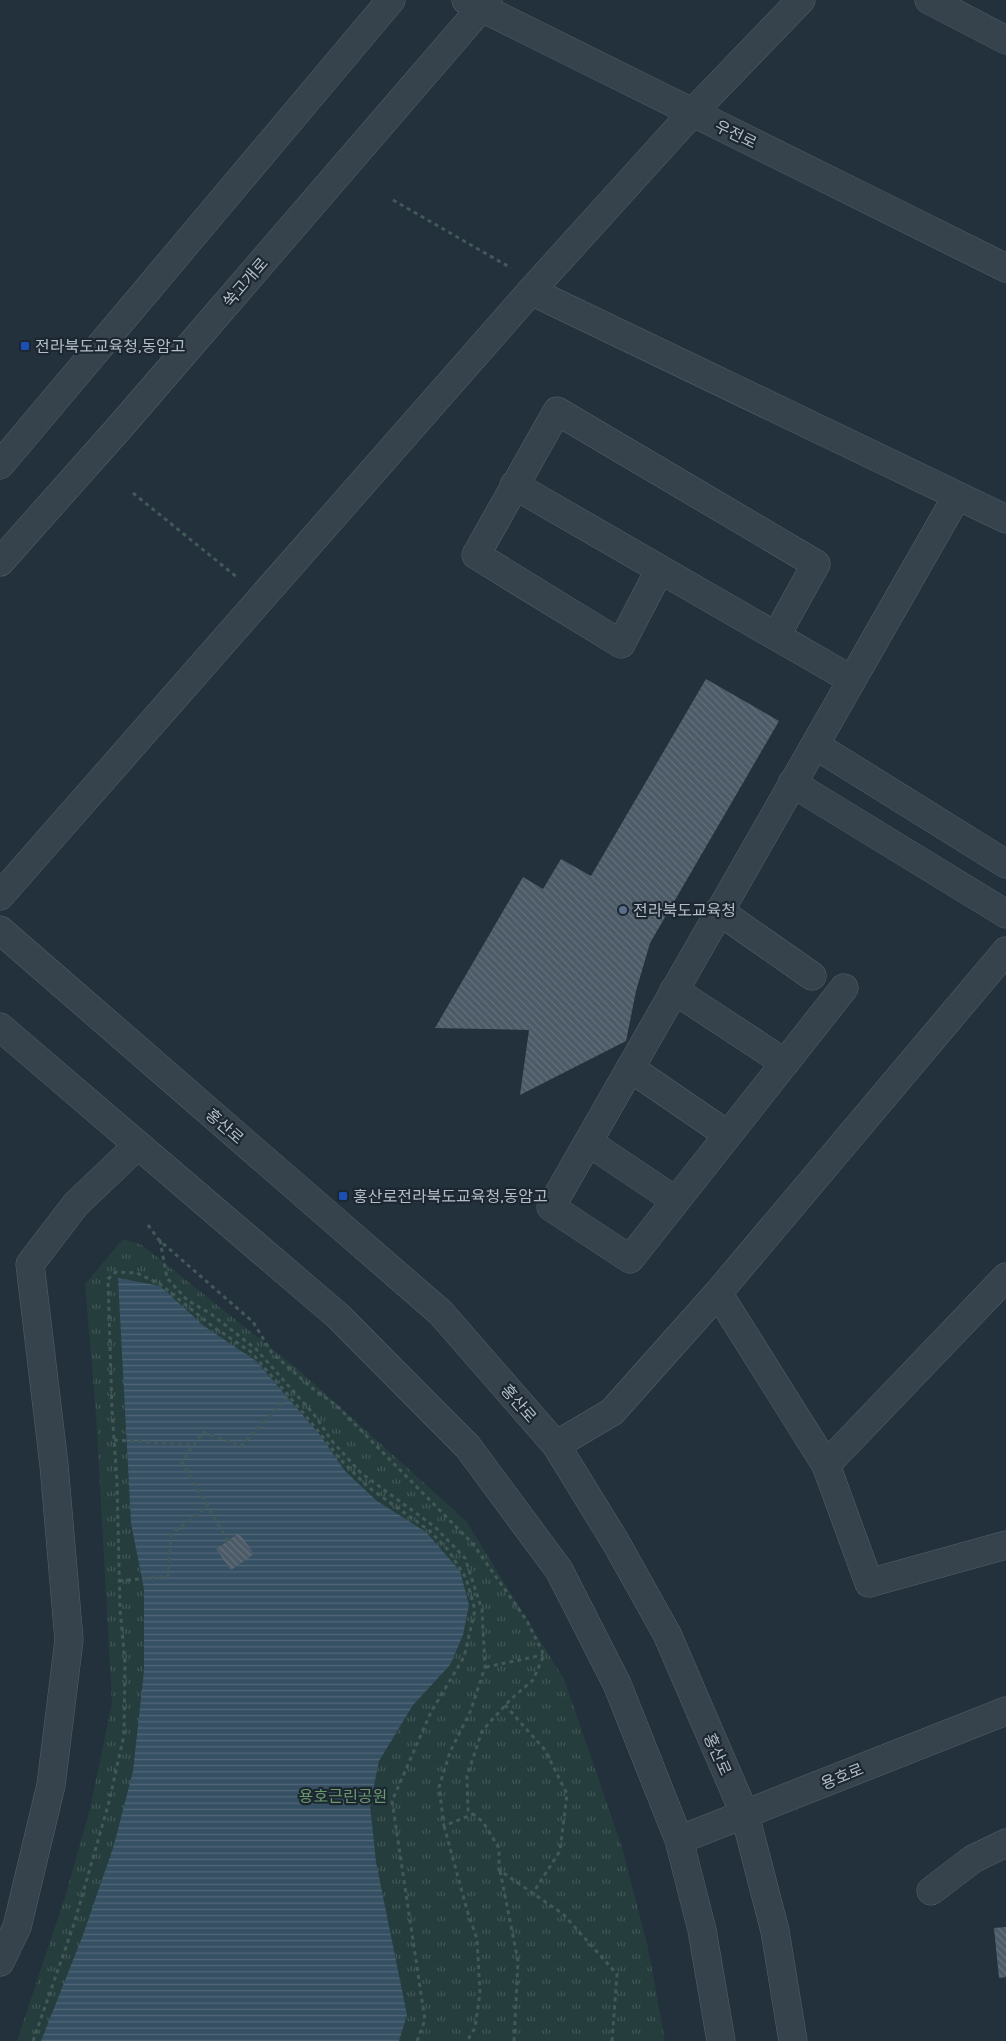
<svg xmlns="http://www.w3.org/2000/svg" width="1006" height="2041" viewBox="0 0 1006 2041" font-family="Karla,'Noto Sans KR',sans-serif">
	<defs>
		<pattern id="park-tufts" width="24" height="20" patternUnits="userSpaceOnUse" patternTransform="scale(1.25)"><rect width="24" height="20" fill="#253d3c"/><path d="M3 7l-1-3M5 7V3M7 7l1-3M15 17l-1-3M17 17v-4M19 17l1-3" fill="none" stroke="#425757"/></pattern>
		<pattern id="water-rules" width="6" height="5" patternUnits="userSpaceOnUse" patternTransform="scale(1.25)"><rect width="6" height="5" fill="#365063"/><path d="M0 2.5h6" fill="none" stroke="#516778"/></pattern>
		<pattern id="building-back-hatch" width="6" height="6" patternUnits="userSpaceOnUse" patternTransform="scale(1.25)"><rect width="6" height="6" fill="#4c5b67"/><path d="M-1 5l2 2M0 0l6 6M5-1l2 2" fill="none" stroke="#63717b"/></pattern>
	</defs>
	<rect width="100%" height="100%" fill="#23313c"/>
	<path fill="url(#park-tufts)" d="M123 1239 142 1245 300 1371 466 1521 564 1679 622 1847 648 1948 665 2041H17L65 1897 90 1809 112 1703 96 1414 85 1284Z"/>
	<path fill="url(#water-rules)" d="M118 1278 160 1286 204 1326 256 1361 320 1435 345 1471 377 1501 426 1532 460 1571 469 1605 463 1635 450 1665 413 1705 379 1761 370 1805 376 1862 407 2015 399 2041H41L83 1935 114 1845 133 1771 144 1671V1589L131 1523Z"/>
	<path fill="url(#building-back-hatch)" d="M706 679 779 721 650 943 636 991 626 1041 520 1095 529 1030 435 1028 523 877 543 889 561 859 591 876Z
		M239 1533 254 1554 231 1570 216 1549Z
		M1006 1927V1977L999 1978 994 1928Z"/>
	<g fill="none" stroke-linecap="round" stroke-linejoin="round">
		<g stroke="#55606a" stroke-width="29">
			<path id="minor" d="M466 0 1006 268
				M929 0 1006 40
				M531 291 1006 519
				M0 465 391 0
				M514 485 852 680
				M0 562 120 427 488 0
				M660 569 621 644 476 555 557 411 816 564 776 636
				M815 745 1006 864
				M792 783 1006 914
				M0 896 531 291 693 112 801 0
				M719 911 812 976
				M0 930 441 1313 556 1445 615 1541 667 1634 745 1815 775 1931 793 2041
				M844 988 630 1259 551 1207 957 496
				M674 990 785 1063
				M0 1027 338 1316 468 1447 559 1570 617 1684 679 1840 702 1930 721 2041
				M630 1068 728 1135
				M588 1142 676 1201
				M718 1293 826 1465 869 1583 1006 1545
				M556 1445 612 1412 718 1293 1006 951
				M826 1465 1006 1277
				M679 1840 1006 1711
				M931 1891 973 1859 1006 1843
				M0 1962 17 1927 51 1785 69 1640 54 1465 30 1264 76 1204 137 1146"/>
		</g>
		<path stroke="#425959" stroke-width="3" stroke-dasharray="4 4" stroke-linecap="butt" d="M393 200 511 268
			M133 493 238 578
			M148 1225 159 1240 253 1322 272 1353 312 1388 337 1406 473 1544 527 1621 544 1655 533 1680 511 1699 482 1731 467 1776 468 1810 483 1822 499 1848V1870L563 1914 617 1974 612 2041
			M160 1240 167 1278 187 1300 211 1314 256 1349 316 1417 331 1440 361 1473 435 1527 465 1558 482 1610 485 1667 471 1710 450 1752 439 1787 444 1826 473 1814
			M114 1440 193 1445
			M228 1541 182 1462 203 1432 241 1446 289 1395
			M119 1581 168 1576 171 1534 208 1506
			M486 1667 543 1655
			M505 1705 545 1750 567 1794 560 1851 533 1893
			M444 1826 467 1910 477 1939 480 1993 475 2028 467 2041
			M500 1871 518 1961 514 2041
			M33 2041 74 1924 109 1802 124 1735 125 1662 120 1609 117 1482 112 1411 108 1279 116 1272 137 1273 160 1284 212 1326 251 1352 311 1422 340 1459 368 1487 430 1531 448 1550 466 1578 475 1610 464 1657 431 1712 392 1801 425 2020 417 2041"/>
		<use href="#minor" stroke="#36434c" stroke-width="28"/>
	</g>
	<g fill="#1a4fb4" stroke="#1c2731" stroke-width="2">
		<rect x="20" y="341" width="10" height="10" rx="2.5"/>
		<rect x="338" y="1191" width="10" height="10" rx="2.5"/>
	</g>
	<circle fill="#5c6f8a" stroke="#1c2731" stroke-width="2" cx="623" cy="910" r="5"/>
	<g text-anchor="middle" stroke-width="4.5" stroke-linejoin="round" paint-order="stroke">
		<g font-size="16" fill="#b2bdc8" stroke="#1c2731">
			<text transform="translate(736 134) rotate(26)" y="6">우전로</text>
			<text transform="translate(245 282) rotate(-49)" y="6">쑥고개로</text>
			<text transform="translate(225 1126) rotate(41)" y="6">홍산로</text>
			<text transform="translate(519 1403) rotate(49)" y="6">홍산로</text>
			<text transform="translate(718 1754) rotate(66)" y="6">홍산로</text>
			<text transform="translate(842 1776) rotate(-22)" y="6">용호로</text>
		</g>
		<g font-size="16" fill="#b2bdc8" stroke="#1c2731" text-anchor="start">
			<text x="35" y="352">전라북도교육청,동암고</text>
			<text x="633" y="916">전라북도교육청</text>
			<text x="353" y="1202">홍산로전라북도교육청,동암고</text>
		</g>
		<g font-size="16" fill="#69996d" stroke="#1c2731">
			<text x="343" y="1802">용호근린공원</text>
		</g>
	</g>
</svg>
